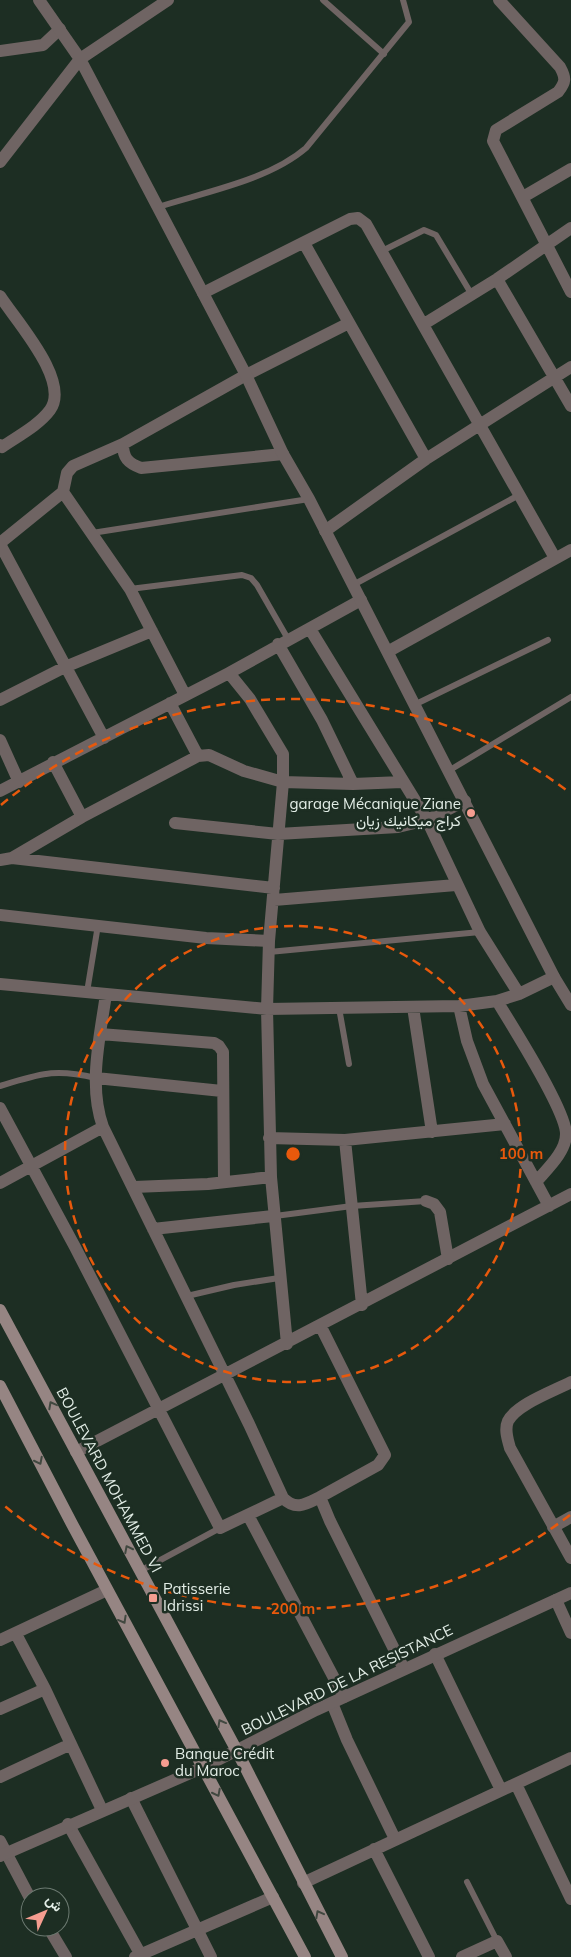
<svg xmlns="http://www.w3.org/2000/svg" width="571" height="1957" viewBox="0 0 571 1957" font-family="Mulish,Vazirmatn,sans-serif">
	<rect width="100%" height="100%" fill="#1d2e23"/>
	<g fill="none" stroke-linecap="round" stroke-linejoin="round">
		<path stroke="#6f6463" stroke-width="6" d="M323 0 384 54
			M158 207C205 192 269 180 306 148L409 22 403 0
			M382 251 424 230 436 235 472 295
			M92 533 309 499
			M353 585 519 495
			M130 589 242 575 251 578 257 585 288 639
			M416 704 548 640
			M450 770 571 697
			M269 952 480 932
			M87 992 98 925
			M339 1008 349 1064
			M0 1086C41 1074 53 1068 96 1078
			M275 1216 352 1206 426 1201
			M187 1296 234 1285 279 1278
			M140 1571 220 1528
			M467 1882 497 1941"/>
		<path stroke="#6f6463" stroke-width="12" d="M499 0 560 67C566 78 566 82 558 92L496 130 493 141 571 292
			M0 51 43 45 60 29
			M523 197 571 169
			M304 243 426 459
			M497 279 571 406
			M203 293 350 219 358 218 366 224 555 558
			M0 296C16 321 71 381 50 410 39 425 18 436 2 447L0 445
			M424 324 497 279 571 228
			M123 444C123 458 128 463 141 468L283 454
			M325 531 426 459 571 367
			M0 543 63 492
			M0 544 104 738
			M310 629 427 820 480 932 519 994
			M278 644 322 720 353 784
			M389 651 571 550
			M229 673 250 699 283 754V782L269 941 267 1009 271 1177 287 1344
			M185 695 130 589 63 492 67 473 73 466 123 444 246 375 349 323
			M0 700 65 667 152 631
			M170 703 198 756
			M0 740 19 782
			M53 762 82 817
			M0 791 229 673 361 600
			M175 823 278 834 398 827 427 820 465 801
			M12 858 274 888
			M0 860 12 858 82 817 198 756 209 755 244 771 283 782 353 784 402 782
			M274 900 456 885
			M0 915 206 938 269 941
			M0 984 267 1009 459 1006 497 1001 519 994 554 977
			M497 1001C511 1024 566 1110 566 1134 566 1152 547 1169 536 1182
			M459 1006 467 1041 483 1084 549 1206
			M413 1007 432 1132
			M100 1034 214 1043 219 1046 223 1052 224 1182
			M96 1078 222 1091
			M0 1108 75 1247 220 1528 283 1498 249 1424 103 1127C88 1085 100 1037 106 994
			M269 1138 345 1140 505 1124
			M345 1140 362 1305
			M0 1183 103 1127
			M134 1187 208 1184 271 1177
			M426 1201 434 1204 440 1212 448 1259
			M153 1229 273 1216
			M321 1327 385 1455 378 1465 320 1497 330 1521 404 1669
			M571 1382C554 1391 517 1404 508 1421 504 1430 508 1440 510 1448L571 1558
			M76 1452 571 1194
			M283 1498C296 1511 306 1504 320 1497
			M248 1515 344 1697
			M553 1527 571 1517
			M556 1600 571 1633
			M16 1634 45 1689 102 1810
			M0 1640 107 1590
			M435 1654 501 1790
			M332 1703 347 1740 395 1839
			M0 1709 45 1689
			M0 1777 71 1744
			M516 1784 571 1899
			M131 1798 211 1957
			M68 1824 142 1957
			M0 1841 30 1898
			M374 1849 429 1957
			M303 1883 571 1758
			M48 1927 66 1957
			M135 1957 273 1897
			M462 1957 497 1941 506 1957"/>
		<path stroke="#6f6463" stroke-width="12" d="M39 0 80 59 246 375 283 454 309 499 554 977 571 1005
			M0 162 80 59 168 0
			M0 1856 204 1767 316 1710 571 1593"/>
		<path stroke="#968583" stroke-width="12" d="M0 1310 237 1751 342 1957
			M0 1386 72 1524 305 1957"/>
	</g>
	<defs><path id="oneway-chevron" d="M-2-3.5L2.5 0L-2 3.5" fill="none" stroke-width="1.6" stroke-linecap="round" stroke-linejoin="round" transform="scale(1.25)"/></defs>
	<g stroke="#414840">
		<use href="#oneway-chevron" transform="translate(52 1405) rotate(-118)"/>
		<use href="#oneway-chevron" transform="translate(39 1461) rotate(63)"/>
		<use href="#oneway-chevron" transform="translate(128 1549) rotate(-117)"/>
		<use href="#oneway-chevron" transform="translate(123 1620) rotate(61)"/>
		<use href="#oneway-chevron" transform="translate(221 1723) rotate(-119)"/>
		<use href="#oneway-chevron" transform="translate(217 1793) rotate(63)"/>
		<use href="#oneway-chevron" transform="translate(319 1914) rotate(-118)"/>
	</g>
	<g fill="none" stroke="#e8590c" stroke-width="2.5" stroke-dasharray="9 6">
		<circle cx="293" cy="1154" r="228"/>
		<path d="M570 1515A455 455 0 0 1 1 1503M1 805A455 455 0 0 1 570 793"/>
	</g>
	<g fill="#f59d90" stroke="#1d2e23" stroke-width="2">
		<circle cx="471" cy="813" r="5"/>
		<rect x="148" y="1593" width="10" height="10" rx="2.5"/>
		<circle cx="165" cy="1763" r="5"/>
	</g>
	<g text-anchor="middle" stroke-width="5" stroke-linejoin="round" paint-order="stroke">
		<g font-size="15" fill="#e2ede6" stroke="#1d2e23" text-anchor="start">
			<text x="461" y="809" text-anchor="end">garage Mécanique Ziane<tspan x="461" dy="17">كراج ميكانيك زيان</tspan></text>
			<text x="163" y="1594">Patisserie<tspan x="163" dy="17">Idrissi</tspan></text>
			<text x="175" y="1759">Banque Crédit<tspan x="175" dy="17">du Maroc</tspan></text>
		</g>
		<g font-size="15" fill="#e2ede6" stroke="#1d2e23">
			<text transform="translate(109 1480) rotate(62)" y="5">BOULEVARD MOHAMMED VI</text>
			<text transform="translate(347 1680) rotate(-26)" y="5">BOULEVARD DE LA RESISTANCE</text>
		</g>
	</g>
	<circle cx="293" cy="1154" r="8" fill="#e8590c" stroke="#1d2e23" stroke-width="2.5"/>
	<g font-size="15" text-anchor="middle" font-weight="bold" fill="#e8590c" stroke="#1d2e23" stroke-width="5" stroke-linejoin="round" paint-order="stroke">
		<text x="521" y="1159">100 m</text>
		<text x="293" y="1614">200 m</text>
	</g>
	<g transform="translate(45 1912) rotate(46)"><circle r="24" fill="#1d2e23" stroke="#6c7a71"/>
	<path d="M0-4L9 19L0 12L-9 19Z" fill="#f59d90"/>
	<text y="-8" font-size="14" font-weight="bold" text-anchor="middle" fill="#e2ede6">ش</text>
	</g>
</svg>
